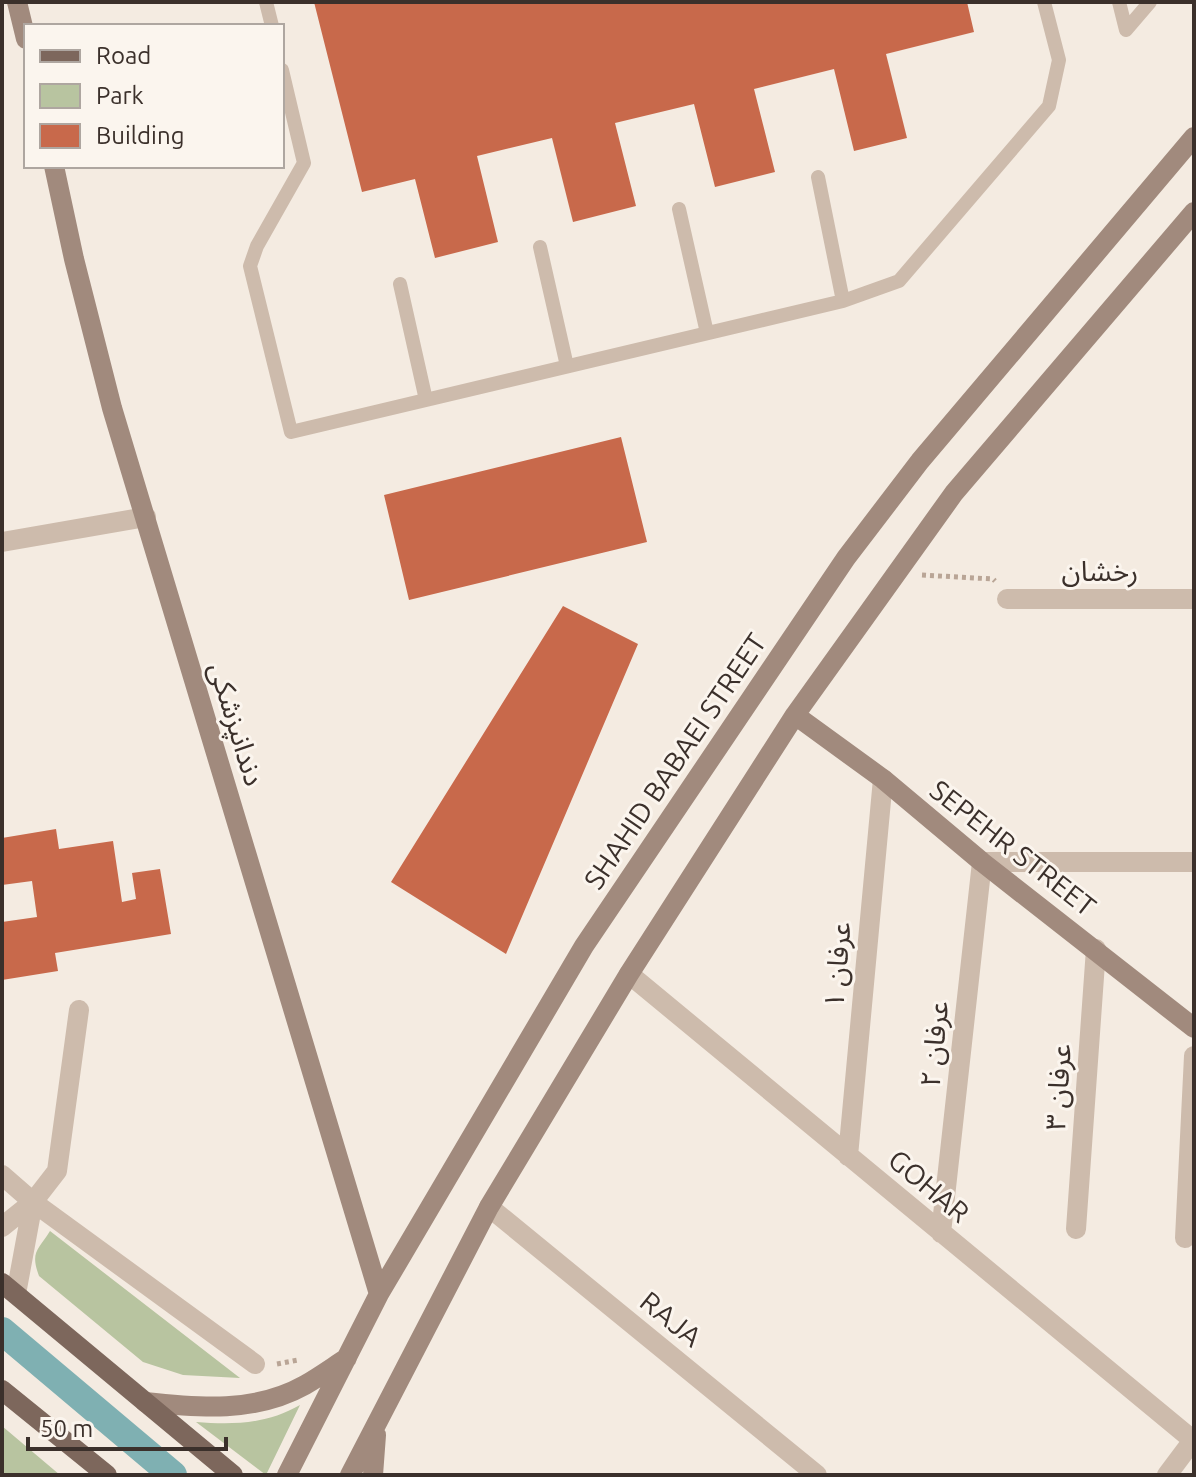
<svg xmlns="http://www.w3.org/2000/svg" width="1196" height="1477" viewBox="0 0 1196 1477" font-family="Ubuntu,'Noto Sans Arabic',sans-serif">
	<rect width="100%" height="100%" fill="#f4ebe1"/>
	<path fill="#b8c4a0" d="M50 1231 240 1378 183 1375 143 1362 39 1276C30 1252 38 1250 50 1231Z
		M300 1405 266 1475 196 1422C234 1425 267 1424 300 1405Z
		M2 1426 60 1475H2Z"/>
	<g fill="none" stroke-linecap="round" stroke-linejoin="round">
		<path stroke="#7fb0b2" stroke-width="28" d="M2 1331 173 1475"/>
	</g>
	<path fill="#c8694b" d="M314 2H967L974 32 886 54 907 138 854 151 834 69 754 89 775 172 715 187 694 104 615 123 636 206 573 222 552 138 477 156 498 242 435 258 415 179 362 192Z
		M621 437 647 542 409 600 384 495Z
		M563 606 638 644 506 954 391 882Z
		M56 829 59 849 113 841 122 902 136 899 132 873 160 869 171 934 55 953 58 971 2 980V922L37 917 32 881 2 885V838Z"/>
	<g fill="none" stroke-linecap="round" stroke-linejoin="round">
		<path stroke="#b9a596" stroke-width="5" stroke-dasharray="4 4" stroke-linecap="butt" d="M922 575 993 579 995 581
			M277 1364 298 1360"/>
		<path stroke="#cdbbac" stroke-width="14" d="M266 2 272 26
			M1119 2 1126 30 1150 2
			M282 70 304 163 257 246 250 266 291 432 843 301 899 281 1049 106 1059 60 1044 2
			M818 177 843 301
			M679 209 707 333
			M540 247 567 366
			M400 284 426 400"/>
		<path stroke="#cdbbac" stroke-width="20" d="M2 542 146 517
			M1007 599H1194
			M629 974 1194 1441
			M848 1156 883 779
			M2 1175 33 1202 255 1364
			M33 1202 57 1171 79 1010
			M489 1207 817 1475
			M2 1227 33 1202 16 1294
			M1076 1229 1096 949
			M941 1233 982 862H1194
			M1185 1238 1194 1056
			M1167 1475 1194 1439"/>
		<path stroke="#a18a7d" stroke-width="20" d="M17 2 26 39
			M54 166 74 259 112 408 379 1294
			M795 715 883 779 982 862 1194 1028
			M145 1402C199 1408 255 1413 305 1385 319 1377 333 1367 347 1358
			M287 1475 379 1294 584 946 846 558 920 461 1194 137
			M350 1475 489 1207 629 974 795 715 954 493 1194 212
			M373 1475 376 1435"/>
		<path stroke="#7d675c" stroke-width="20" d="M2 1283 233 1475
			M2 1390 107 1475"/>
	</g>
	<g text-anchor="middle" stroke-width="6" stroke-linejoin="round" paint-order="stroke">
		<g font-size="28" fill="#3b302b" stroke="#fbf5ee">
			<text x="1100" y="581">رخشان</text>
			<text transform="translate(237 724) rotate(73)" y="10">دندانپزشکی</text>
			<text transform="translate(675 761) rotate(-56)" y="10">SHAHID BABAEI STREET</text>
			<text transform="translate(1013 848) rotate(38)" y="10">SEPEHR STREET</text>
			<text transform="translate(837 965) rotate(-85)" y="10">عرفان ۱</text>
			<text transform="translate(934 1044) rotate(-84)" y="10">عرفان ۲</text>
			<text transform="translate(1058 1087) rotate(-86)" y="10">عرفان ۳</text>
			<text transform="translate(929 1186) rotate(40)" y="10">GOHAR</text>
			<text transform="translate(671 1319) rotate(39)" y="10">RAJA</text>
		</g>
	</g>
	<rect width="1196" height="1477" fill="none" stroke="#3b302b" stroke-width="8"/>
	<rect x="24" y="24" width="260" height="144" fill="#fbf5ee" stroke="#aea6a0" stroke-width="2"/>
	<rect x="40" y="50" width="40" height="12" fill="#7d675c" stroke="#aea6a0" stroke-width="2"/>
	<text x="96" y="64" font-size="24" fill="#3b302b">Road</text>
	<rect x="40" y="84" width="40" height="24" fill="#b8c4a0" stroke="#aea6a0" stroke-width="2"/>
	<text x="96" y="104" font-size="24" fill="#3b302b">Park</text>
	<rect x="40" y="124" width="40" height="24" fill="#c8694b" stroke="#aea6a0" stroke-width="2"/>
	<text x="96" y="144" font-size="24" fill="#3b302b">Building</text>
	<path d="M28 1437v12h198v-12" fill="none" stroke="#3b302b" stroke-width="4"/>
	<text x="40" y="1437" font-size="24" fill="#3b302b" stroke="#fbf5ee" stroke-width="6" paint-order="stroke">50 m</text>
</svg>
